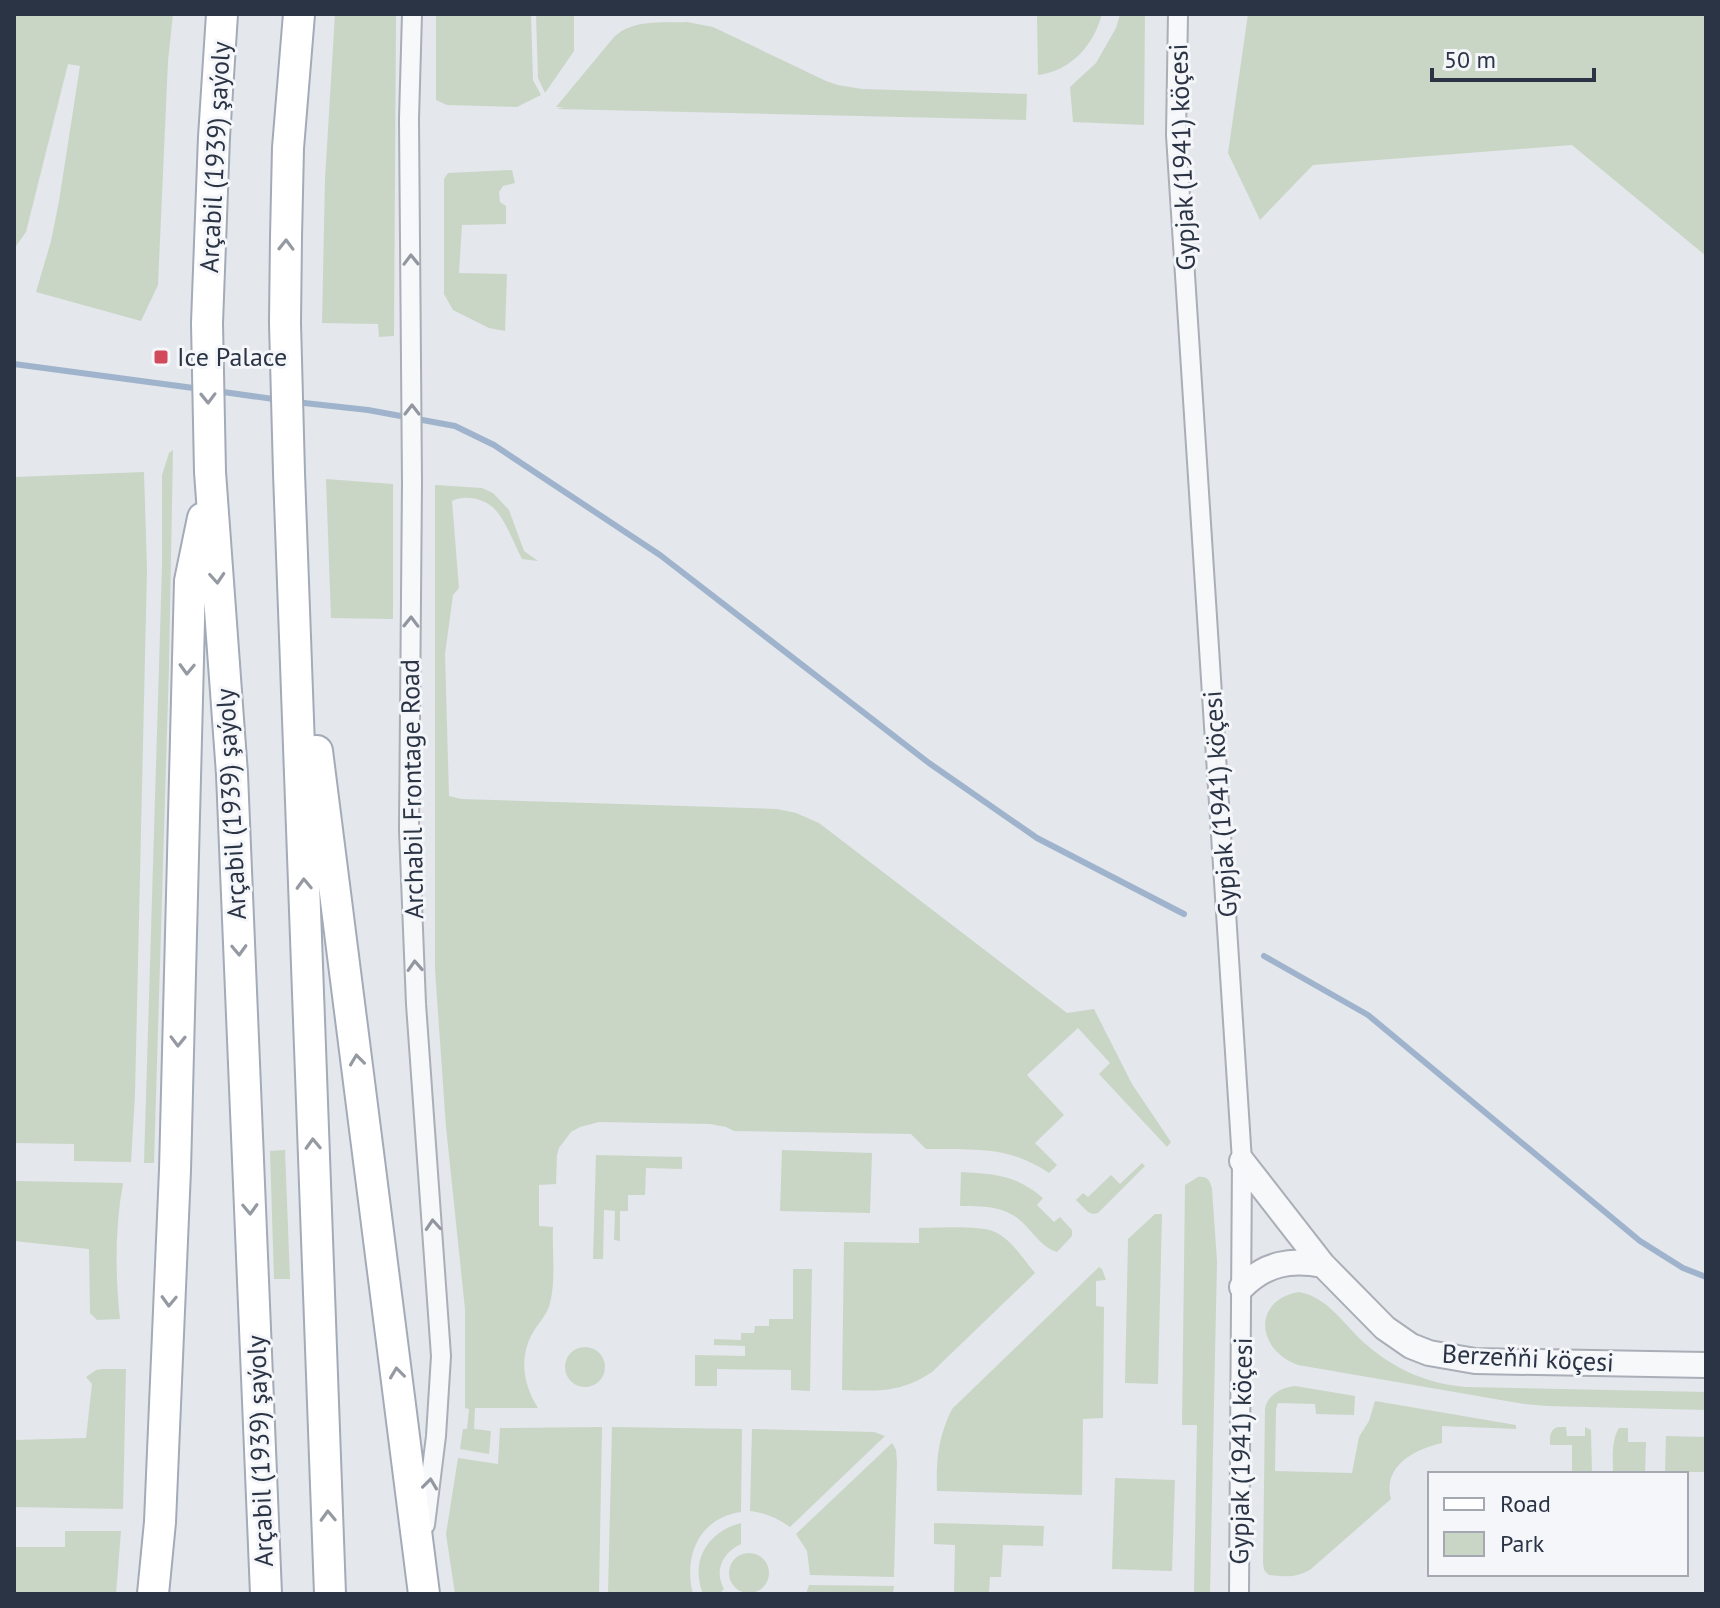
<svg xmlns="http://www.w3.org/2000/svg" width="1720" height="1608" viewBox="0 0 1720 1608" font-family="'PT Sans',sans-serif">
	<rect width="100%" height="100%" fill="#e4e7ec"/>
	<path fill="#c9d6c5" d="M14 14H173L168 61 158 285 141 321 36 292 51 241 59 201 80 66 68 64 26 232 14 249Z
		M335 14H396L394 336 379 337 378 324 322 323 325 179Z
		M436 14H531L533 80 541 95 517 107 447 105 436 100Z
		M536 14H574V51L545 93 538 78Z
		M1037 14H1102C1094 45 1071 71 1038 75Z
		M1120 14H1145L1144 125 1073 122 1070 87 1096 63 1116 28Z
		M1248 14H1706V256L1572 145 1313 165 1260 220 1228 153Z
		M687 22 713 27 826 81 838 85 862 89 1027 94 1026 120 557 109 563 107H556L614 37C633 19 661 23 687 22Z
		M512 170 515 183 503 186 499 192 500 202 506 206V224L462 225 459 273 507 274 505 331 489 328 453 310 444 294V179L448 173Z
		M173 450 169 666 154 1163H144L162 566V475L169 453Z
		M144 472 147 569 135 1094 131 1162 74 1161V1144L14 1143V477Z
		M326 479 393 484V619L331 618Z
		M435 485 482 488 493 493 509 510 524 551 538 561 522 559C514 544 508 526 498 513 488 499 466 494 452 501L459 588 453 595 445 654 449 796 461 799 777 809 796 813 819 823 1067 1013 1094 1009 1132 1084 1171 1142 1167 1147 1099 1074 1110 1063 1078 1028 1027 1075 1064 1115 1035 1143 1057 1165 1049 1173C1007 1145 974 1150 926 1149L911 1134 734 1131 726 1127 710 1124 599 1122 580 1127 571 1132 559 1148 557 1155 556 1184 539 1185V1226L553 1227C552 1250 556 1281 550 1303 547 1316 537 1324 531 1336 519 1360 524 1386 538 1408H475L474 1429 491 1431 489 1454 460 1449 463 1429H467L469 1409 465 1408V1309L446 1127 435 970Z
		M285 1150 290 1279H274L270 1151Z
		M782 1150 872 1153 870 1213 780 1211Z
		M596 1155 682 1157V1169L646 1168 645 1195H628V1211H620V1241L614 1240 615 1211 604 1210 603 1259H593Z
		M1142 1163 1145 1166 1098 1213 1093 1214 1088 1212 1076 1200 1083 1193 1088 1197 1111 1175 1120 1184Z
		M961 1172C995 1174 1016 1175 1043 1198L1037 1205 1054 1222 1060 1217 1072 1230V1236L1057 1252C1041 1247 1034 1233 1022 1222 1005 1206 983 1206 960 1206Z
		M1198 1177C1208 1176 1210 1181 1212 1189L1217 1261 1210 1594H1194L1197 1425H1182L1185 1185Z
		M15 1181 123 1183C115 1228 115 1273 120 1319L97 1320 90 1313 89 1249 14 1241Z
		M1155 1214H1162L1158 1384 1125 1383 1128 1239Z
		M919 1228C938 1228 979 1225 995 1232 1011 1239 1024 1260 1035 1273L932 1372C901 1393 878 1391 842 1390L844 1242 919 1243Z
		M1099 1267 1102 1269 1106 1280 1096 1281V1306L1104 1307 1103 1418 1083 1419 1082 1495 937 1491C936 1459 938 1438 952 1409Z
		M793 1269H812L810 1391 791 1390V1370L717 1369V1386H695V1355L745 1356V1346L714 1345V1339L741 1340V1333H754L755 1326H769V1319H793Z
		M1299 1292C1329 1297 1345 1327 1368 1346 1396 1370 1429 1384 1466 1387L1706 1392V1410L1547 1406 1524 1404 1298 1365C1256 1350 1252 1300 1299 1292Z
		M565 1367a20 20 0 1 1 40 0a20 20 0 1 1-40 0Z
		M102 1369H126L123 1509 14 1507V1440L86 1438 92 1384 86 1377 96 1370Z
		M1295 1386 1355 1396 1354 1415 1316 1414 1315 1404 1278 1403 1276 1409 1275 1471 1352 1473 1359 1437 1369 1421 1375 1401 1516 1425V1429L1442 1426V1443C1415 1449 1382 1466 1391 1499L1311 1569C1297 1578 1285 1577 1269 1575L1264 1570 1263 1563 1265 1409C1267 1395 1282 1387 1295 1386Z
		M602 1427 599 1594H455L446 1534 458 1458 498 1464 500 1428Z
		M612 1427 742 1429 741 1512C699 1518 683 1556 693 1594H608Z
		M1558 1427H1566L1567 1436H1585V1427L1591 1430 1592 1474H1572V1445H1550C1550 1437 1549 1430 1558 1427Z
		M1619 1428H1628V1442H1646L1645 1474H1613C1613 1460 1611 1440 1619 1428Z
		M752 1429 874 1432 885 1436 790 1527C777 1518 766 1513 750 1511Z
		M1666 1436 1706 1437V1472H1665Z
		M892 1443 896 1450 897 1462 894 1577 810 1575 807 1551 796 1534Z
		M1115 1478 1175 1480 1172 1571 1112 1569Z
		M741 1523V1544C722 1553 714 1571 724 1589L719 1594H703C690 1561 707 1532 741 1523Z
		M934 1523 1044 1526 1043 1546 1003 1545 1001 1577H990L989 1593 954 1594 955 1545 934 1544Z
		M65 1531H121L116 1594H14V1547H65Z
		M729 1573a20 20 0 1 1 40 0a20 20 0 1 1-40 0Z
		M809 1585 894 1586 893 1594H806Z"/>
	<g fill="none" stroke-linecap="round" stroke-linejoin="round">
		<path stroke="#9fb4cc" stroke-width="6" d="M14 364 201 389
			M216 391 280 400
			M295 402 368 410 455 426 494 445 660 555 929 763 1037 838 1184 914
			M1264 956 1368 1015 1640 1241 1683 1268 1706 1277"/>
		<g stroke="#a9aeb7" stroke-width="22">
			<path id="minor" d="M412 14 409 119 412 482 409 830 416 1004 441 1356 436 1436 425 1525
				M1178 14 1176 135 1242 1161 1239 1594"/>
		</g>
		<g stroke="#a9aeb7" stroke-width="28">
			<path id="tertiary" d="M1242 1161 1323 1265 1385 1328 1411 1346 1429 1353 1475 1361 1706 1365
				M1242 1287C1266 1263 1291 1259 1323 1265"/>
		</g>
		<g stroke="#a3abb8" stroke-width="34">
			<path id="primary" d="M222 14 214 137 207 323 210 472 232 774 266 1594
				M299 14 288 148 286 237 285 323 289 473 330 1594
				M317 751 424 1594
				M153 1594 160 1522 175 1170 190 581 203 518"/>
		</g>
		<use href="#minor" stroke="#f7f8fa" stroke-width="18"/>
		<use href="#tertiary" stroke="#f7f8fa" stroke-width="24"/>
		<use href="#primary" stroke="#fff" stroke-width="30"/>
	</g>
	<defs><path id="oneway-chevron" d="M-2-3.5L2.5 0L-2 3.5" fill="none" stroke-width="1.6" stroke-linecap="round" stroke-linejoin="round" transform="scale(2)"/></defs>
	<g stroke="#959aa2">
		<use href="#oneway-chevron" transform="translate(286 245) rotate(-89)"/>
		<use href="#oneway-chevron" transform="translate(208 398) rotate(89)"/>
		<use href="#oneway-chevron" transform="translate(217 578) rotate(86)"/>
		<use href="#oneway-chevron" transform="translate(187 669) rotate(92)"/>
		<use href="#oneway-chevron" transform="translate(304 884) rotate(-92)"/>
		<use href="#oneway-chevron" transform="translate(239 950) rotate(88)"/>
		<use href="#oneway-chevron" transform="translate(178 1041) rotate(91)"/>
		<use href="#oneway-chevron" transform="translate(357 1060) rotate(-97)"/>
		<use href="#oneway-chevron" transform="translate(313 1144) rotate(-92)"/>
		<use href="#oneway-chevron" transform="translate(250 1209) rotate(88)"/>
		<use href="#oneway-chevron" transform="translate(169 1301) rotate(92)"/>
		<use href="#oneway-chevron" transform="translate(397 1373) rotate(-97)"/>
		<use href="#oneway-chevron" transform="translate(328 1516) rotate(-92)"/>
	</g>
	<g stroke="#9196a0">
		<use href="#oneway-chevron" transform="translate(411 260) rotate(-91)"/>
		<use href="#oneway-chevron" transform="translate(412 410) rotate(-90)"/>
		<use href="#oneway-chevron" transform="translate(411 622) rotate(-89)"/>
		<use href="#oneway-chevron" transform="translate(415 966) rotate(-93)"/>
		<use href="#oneway-chevron" transform="translate(433 1225) rotate(-94)"/>
		<use href="#oneway-chevron" transform="translate(430 1484) rotate(-83)"/>
	</g>
	<rect fill="#d1495b" stroke="#f4f6f9" stroke-width="3" x="153" y="349" width="16" height="16" rx="4"/>
	<g text-anchor="middle" stroke-width="6" stroke-linejoin="round" paint-order="stroke">
		<g font-size="26" fill="#2b3445" stroke="#f4f6f9">
			<text transform="translate(215 157) rotate(-87)" y="9">Arçabil (1939) şaýoly</text>
			<text transform="translate(1182 157) rotate(-92)" y="9">Gypjak (1941) köçesi</text>
			<text transform="translate(412 789) rotate(-91)" y="9">Archabil Frontage Road</text>
			<text transform="translate(231 804) rotate(-93)" y="9">Arçabil (1939) şaýoly</text>
			<text transform="translate(1220 804) rotate(-94)" y="9">Gypjak (1941) köçesi</text>
			<text transform="translate(1528 1358) rotate(3)" y="9">Berzeňňi köçesi</text>
			<text transform="translate(260 1451) rotate(-92)" y="9">Arçabil (1939) şaýoly</text>
			<text transform="translate(1241 1451) rotate(-89)" y="9">Gypjak (1941) köçesi</text>
		</g>
		<g font-size="26" fill="#2b3445" stroke="#f4f6f9" text-anchor="start">
			<text x="177" y="366">Ice Palace</text>
		</g>
	</g>
	<rect width="1720" height="1608" fill="none" stroke="#2b3445" stroke-width="32"/>
	<rect x="1428" y="1472" width="260" height="104" fill="#f4f6f9" stroke="#a4a8b1" stroke-width="2"/>
	<rect x="1444" y="1498" width="40" height="12" fill="#ffffff" stroke="#a4a8b1" stroke-width="2"/>
	<text x="1500" y="1512" font-size="24" fill="#2b3445">Road</text>
	<rect x="1444" y="1532" width="40" height="24" fill="#c9d6c5" stroke="#a4a8b1" stroke-width="2"/>
	<text x="1500" y="1552" font-size="24" fill="#2b3445">Park</text>
	<path d="M1432 68v12h162v-12" fill="none" stroke="#2b3445" stroke-width="4"/>
	<text x="1444" y="68" font-size="24" fill="#2b3445" stroke="#f4f6f9" stroke-width="6" paint-order="stroke">50 m</text>
</svg>
